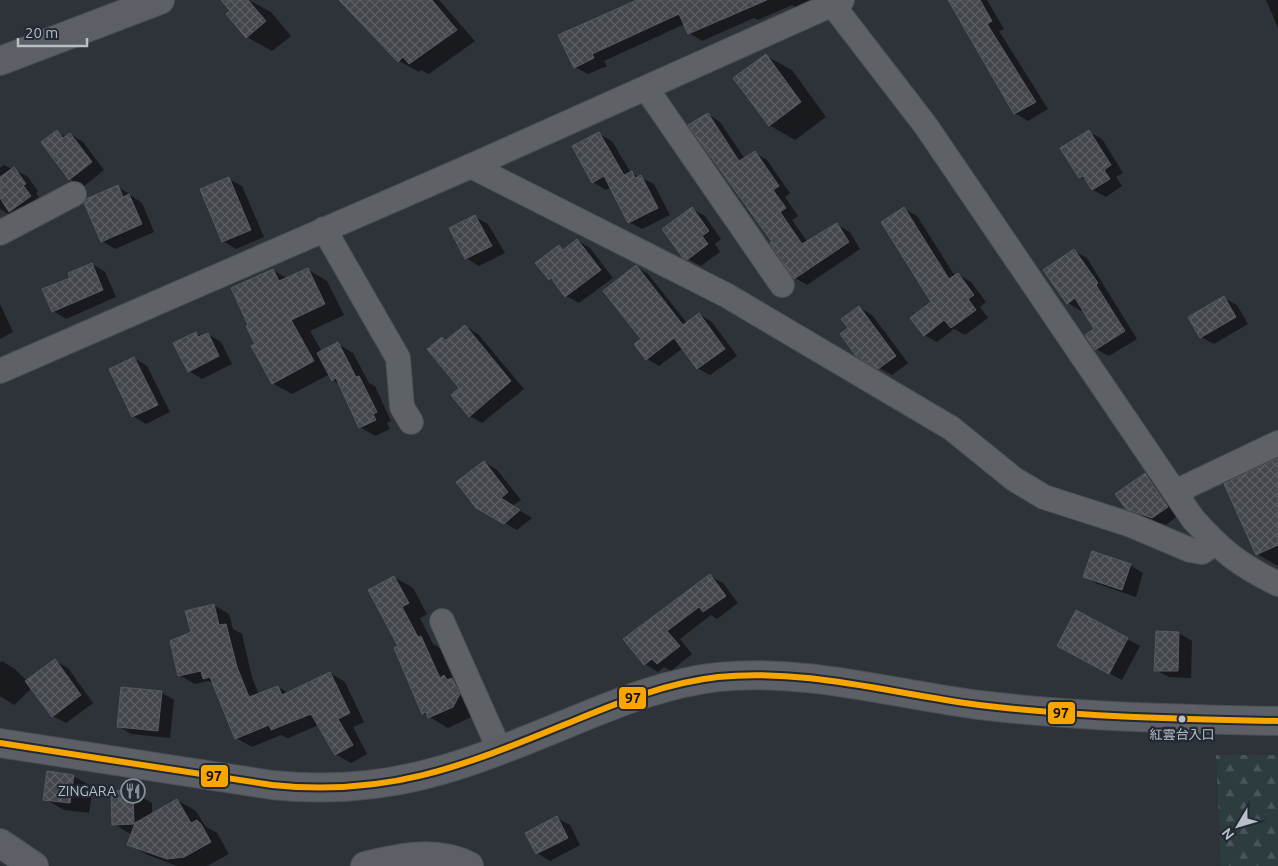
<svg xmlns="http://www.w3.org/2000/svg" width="1278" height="866" viewBox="0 0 1278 866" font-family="Ubuntu,'Noto Sans JP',sans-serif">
	<defs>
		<pattern id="forest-firs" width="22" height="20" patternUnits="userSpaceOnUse" patternTransform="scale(1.25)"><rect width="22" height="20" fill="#2c3c3f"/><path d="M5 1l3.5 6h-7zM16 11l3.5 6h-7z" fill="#485659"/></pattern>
		<pattern id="building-cross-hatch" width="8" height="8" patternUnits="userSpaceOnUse" patternTransform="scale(1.25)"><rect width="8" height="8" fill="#43474c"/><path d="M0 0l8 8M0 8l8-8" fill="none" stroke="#5c6064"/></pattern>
	</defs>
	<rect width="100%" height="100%" fill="#2e3239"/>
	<path fill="url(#forest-firs)" d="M1216 755H1278V866H1221Z"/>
	<path fill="#0007" d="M243 0H249L271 12 291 36 272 51 247 37Z
		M341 0H439L475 41 429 74 421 70 419 72 399 61Z
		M662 0H817L799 10 792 5 758 20 754 18 702 41 689 33 685 24 604 61 607 66 588 74 575 67Z
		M949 0H987L1004 29 999 31 1048 109 1028 121 1015 113Z
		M1266 0H1278V28Z
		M766 56 792 70 826 117 795 140 769 125Z
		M708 114 720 122 745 159 755 153 767 160 790 193 785 197 798 216 792 220 808 243 837 225 850 232 860 249 807 285 795 278 773 242Z
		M57 132 66 137 70 134 83 142 104 170 83 187 70 179Z
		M1089 132 1102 139 1123 173 1116 177 1122 186 1106 197 1093 190 1088 181 1080 177Z
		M599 134 612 141 631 173 654 184 670 215 642 229 629 222 611 187 606 190 593 182Z
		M4 165 27 176 38 191 36 193 43 203 12 216 0 209V168Z
		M229 179 242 186 264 237 236 249 223 241Z
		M117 186 142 203 154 232 115 249 102 241Z
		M692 209 705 216 721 239 715 244 720 252 701 266 684 257Z
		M904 209 917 216 955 276 958 274 971 282 986 302 980 307 988 318 965 335 954 329 937 342 924 335 933 302Z
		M475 217 488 224 505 253 479 266 466 258Z
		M577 240 590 248 613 278 579 303 566 296 557 284 550 279 559 246 565 250Z
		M1074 251 1087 258 1137 339 1109 356 1096 349V329L1083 309 1081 311 1068 303Z
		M92 264 105 272 116 297 66 319 53 311Z
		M636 267 648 274 687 323 699 314 712 322 737 356 710 375 697 368 683 348 659 366 647 359 636 345 643 339Z
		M307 269 327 281 344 315 310 331 322 352 338 344 353 353 369 383 375 386 391 421 387 423 390 429 375 436 360 427 339 384 333 380 330 374 292 394 272 383 257 345 273 270 288 279Z
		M1224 298 1237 305 1248 324 1214 344 1201 337Z
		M0 304 13 332 0 339Z
		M859 307 872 315 908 363 892 375 857 355 850 329Z
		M465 326 478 334 524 389 482 423 470 416 442 338 447 341Z
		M196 333 202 337 208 334 221 342 232 364 202 379 189 371Z
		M134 358 147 366 170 412 146 424 133 416Z
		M1278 459V566L1257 554Z
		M484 462 497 470 521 500 512 506 532 518 517 530 477 507Z
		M1145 474 1158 482 1180 514 1166 525 1140 516 1127 508Z
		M1130 565 1143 573 1136 597 1098 584 1085 577Z
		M710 576 723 583 738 603 717 619 711 615 680 639 692 654 671 671 664 667 658 672 645 664 624 639Z
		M394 577 413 588 427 614 420 618 433 644 440 648 454 680 471 690 478 706 471 717 448 728 423 713 400 647Z
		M214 605 229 614 233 629 242 634 252 677 259 695 278 687 288 693 330 673 345 682 364 722 353 727 367 754 351 763 335 754 319 725 288 738 281 735 252 747 236 738 214 684 209 681 195 684 179 675 192 632Z
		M1179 633 1192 641 1191 678 1169 677 1156 670Z
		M1127 639 1140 646 1122 680 1071 653Z
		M2 661 15 669 27 681 55 661 68 668 93 703 66 723 53 716 32 688 14 705 0 696V663Z
		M161 692 174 700 170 738 131 734 118 726Z
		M73 776 93 787 89 813 64 810 45 799Z
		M132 791 152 803V814L177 800 196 811 205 826 217 833 229 854 207 866H177L148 855 128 844 132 835 114 824Z
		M557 818 570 825 580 845 550 861 537 853Z"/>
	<path fill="url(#building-cross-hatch)" stroke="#565a60" d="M221 0H248L266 21 246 38 226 14 230 11Z
		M339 0H432L457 30 409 64 403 57 398 62Z
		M637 0H767L688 34 679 14 592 54 594 58 574 68 558 35Z
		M948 0H980L992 21 987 24 1036 102 1014 114Z
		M766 54 801 102 769 126 733 78Z
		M708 113 739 161 755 151 779 186 773 190 786 208 780 212 802 244 837 223 849 242 794 279 770 243 772 242 688 125Z
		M57 130 63 138 70 133 92 162 69 180 41 142Z
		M1089 130 1111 165 1104 170 1110 179 1092 190 1083 176 1079 178 1060 148Z
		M599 132 624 175 632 171 635 178 641 175 658 208 628 223 604 176 592 183 572 146Z
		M14 167 26 184 23 185 31 196 9 212 0 198V177Z
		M229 177 251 230 222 242 200 189Z
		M118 185 123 197 129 194 142 224 101 242 84 203 86 199Z
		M692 207 709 231 702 236 708 244 687 260 683 258 662 229Z
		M904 207 949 279 958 273 974 295 968 299 976 310 951 328 944 320 924 336 910 318 931 302 881 222Z
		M475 215 492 246 465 259 449 228Z
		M577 239 601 270 565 297 551 278 549 280 535 263 559 245 563 250Z
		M1074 249 1098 283 1096 285 1125 331 1095 350 1085 335 1094 329 1075 298 1067 304 1043 270Z
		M92 263 103 290 52 312 42 289 70 278 68 273Z
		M636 265 683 325 699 313 725 349 697 369 674 338 646 360 634 344 641 339 603 291Z
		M308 268 325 304 291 320 314 361 272 384 251 346 255 344 246 326 248 325 231 288 273 269 279 281Z
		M1224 296 1236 317 1200 338 1188 317Z
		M859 306 896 356 878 369 856 356 840 334 848 328 841 319Z
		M465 325 511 381 469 417 451 395 459 388 427 349 442 337 445 341Z
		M196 332 198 337 208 333 219 356 188 372 173 343Z
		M338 342 356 377 359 376 377 412 373 414 376 420 359 428 336 378 332 381 317 353Z
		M134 357 158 405 132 417 109 369Z
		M1278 458V545L1256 555 1224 484Z
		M484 461 508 492 501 498 520 510 504 524 476 508 456 482Z
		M1145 473 1168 507 1152 518 1126 509 1115 494Z
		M1092 551 1131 564 1122 590 1083 577Z
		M710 574 726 596 703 612 699 607 667 631 680 646 657 664 652 659 644 665 623 639Z
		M394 576 409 603 402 607 418 637 421 636 440 678 444 675 447 680 452 678 460 694 453 707 428 718 426 712 422 714 394 648 398 646 368 590Z
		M214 604 219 625 226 624 237 667 249 697 278 686 282 695 330 672 350 713 338 719 353 745 335 755 311 714 271 730 269 725 235 739 210 677 203 679 201 671 178 676 170 641 191 632 185 611Z
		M1076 610 1128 638 1109 674 1057 646Z
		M1156 631 1179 632 1178 671H1154Z
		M55 659 81 695 52 717 25 681Z
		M121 687 162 691 158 731 117 727Z
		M47 771 74 775 70 803 43 800Z
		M133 790 134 824 112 825 111 791Z
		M177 799 191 823 197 820 201 824 211 842 184 857 167 859 127 845 135 823Z
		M557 816 568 838 536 854 525 833Z"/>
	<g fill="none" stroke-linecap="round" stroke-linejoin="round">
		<g stroke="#4a4d52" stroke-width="26">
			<path id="street" d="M829 0 926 126 1193 519C1222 551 1239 565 1278 584
				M646 88 782 285
				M471 166 726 295 951 428 1014 479 1044 497 1131 525 1190 550 1202 552 1215 543
				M324 229 398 358 402 407 411 422
				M0 233 74 194
				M0 371 471 166 842 0
				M1175 492 1278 443
				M442 621 500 751"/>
		</g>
		<g stroke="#4c4f55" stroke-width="30">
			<path id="secondary" d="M0 61 160 0
				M0 743 272 785C387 797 461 767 566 724 615 704 664 683 718 677 806 668 893 694 979 705 1079 717 1178 719 1278 721
				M0 843 34 866
				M365 866C399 858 436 849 469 866"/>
		</g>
		<use href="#street" stroke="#5e6166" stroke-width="24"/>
		<use href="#secondary" stroke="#5c5f65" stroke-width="28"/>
		<g stroke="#222933" stroke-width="10">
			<path id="bus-1" d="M0 743 272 785C387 797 461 767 566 724 615 704 664 683 718 677 806 668 893 694 979 705 1079 717 1178 719 1278 721"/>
		</g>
		<use href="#bus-1" stroke="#f7a600" stroke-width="6"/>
	</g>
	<defs>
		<g id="restaurant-ring" transform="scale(1.25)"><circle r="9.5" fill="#222933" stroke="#888e96" stroke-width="1.5"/><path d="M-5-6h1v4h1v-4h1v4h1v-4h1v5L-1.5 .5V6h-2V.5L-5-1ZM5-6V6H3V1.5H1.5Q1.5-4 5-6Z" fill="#888e96"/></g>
	</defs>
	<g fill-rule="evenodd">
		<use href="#restaurant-ring" x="133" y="791"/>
	</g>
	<circle fill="#b9bfc8" stroke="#222933" stroke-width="2" cx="1182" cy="719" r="4.5"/>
	<g text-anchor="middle" stroke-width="4.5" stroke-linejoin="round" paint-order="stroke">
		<g font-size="13" fill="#b9bfc8" stroke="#222933">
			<text x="1182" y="739">紅雲台入口</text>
		</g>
		<g font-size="14" fill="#b9bfc8" stroke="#222933" text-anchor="end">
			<text x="116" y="796">ZINGARA</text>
		</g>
	</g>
	<g stroke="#222933" stroke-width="2">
		<rect x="618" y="686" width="29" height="24" rx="5" fill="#f7a600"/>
		<rect x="1047" y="701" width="29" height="24" rx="5" fill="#f7a600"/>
		<rect x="200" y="764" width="29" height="24" rx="5" fill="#f7a600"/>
	</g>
	<g font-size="14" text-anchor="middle" font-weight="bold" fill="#111">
		<text x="633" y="703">97</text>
		<text x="1061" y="718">97</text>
		<text x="214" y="781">97</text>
	</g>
	<g transform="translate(1238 826) rotate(232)" stroke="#222933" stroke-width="4" paint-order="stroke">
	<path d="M0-4L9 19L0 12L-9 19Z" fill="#b9bfc8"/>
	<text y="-8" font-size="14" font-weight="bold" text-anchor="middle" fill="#b9bfc8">N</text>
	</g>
	<path d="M18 38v8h69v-8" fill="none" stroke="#b9bfc8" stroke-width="2.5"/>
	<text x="25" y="38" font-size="15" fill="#b9bfc8" stroke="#222933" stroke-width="4" paint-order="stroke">20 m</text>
</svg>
